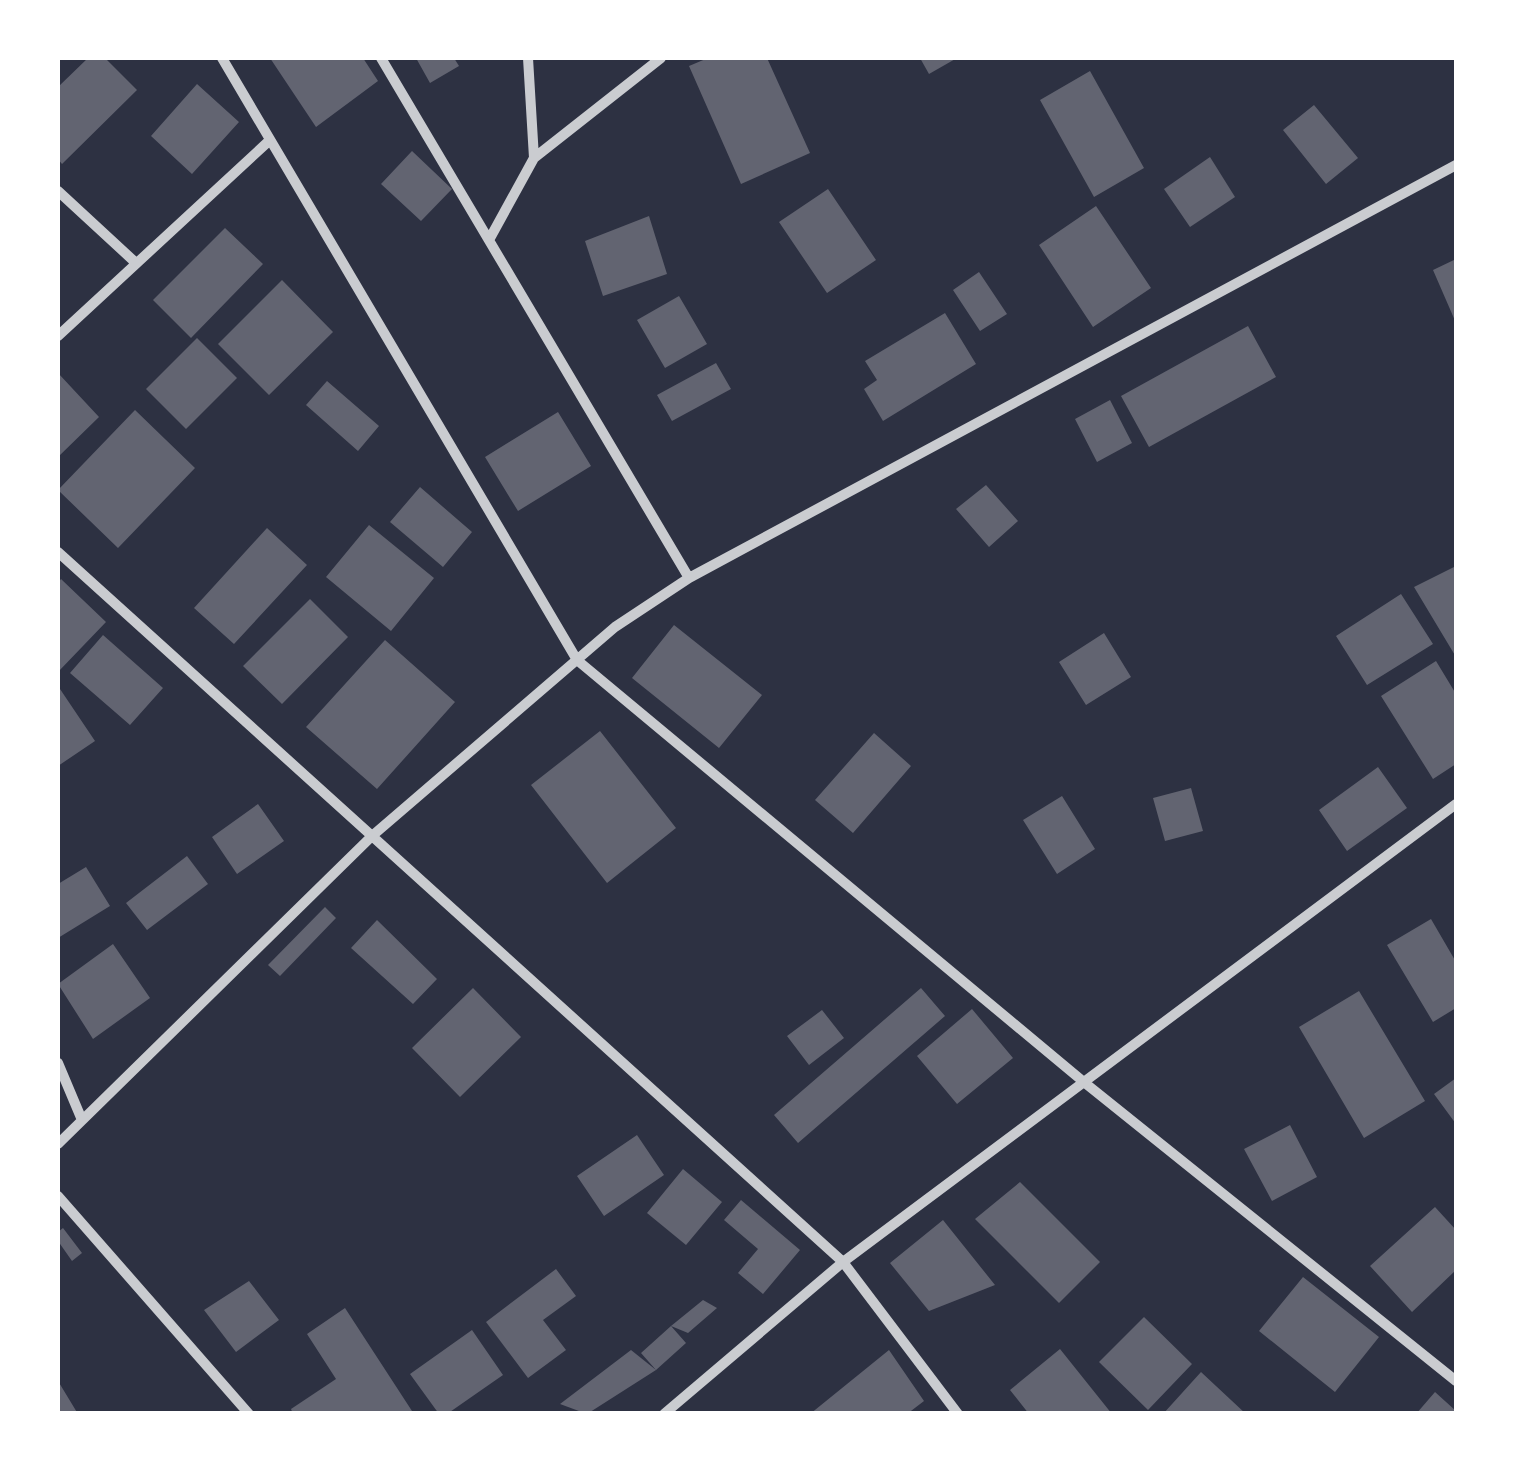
<svg xmlns="http://www.w3.org/2000/svg" width="1514" height="1471" viewBox="0 0 1514 1471" font-family="'Zilla Slab',serif">
	<rect width="100%" height="100%" fill="#2d3142"/>
	<path fill="#626471" d="M88 58H105L137 90 62 164 58 159V87Z
		M270 58H363L378 81 316 127Z
		M416 58H454L459 66 430 83Z
		M708 58H767L810 153 741 184 689 66Z
		M920 58H957L929 74Z
		M1090 71 1144 168 1094 197 1040 100Z
		M197 84 239 122 192 174 151 136Z
		M1314 105 1358 158 1326 184 1283 130Z
		M412 151 452 189 421 221 381 184Z
		M1210 157 1235 197 1190 227 1164 189Z
		M828 189 876 260 827 293 779 222Z
		M1096 206 1151 288 1093 327 1039 245Z
		M649 216 667 274 603 296 585 241Z
		M225 228 263 264 191 338 153 300Z
		M1456 259V323L1433 270Z
		M979 272 1007 314 980 331 953 290Z
		M282 280 333 332 269 395 218 344Z
		M679 296 707 344 665 368 637 320Z
		M945 313 976 364 883 421 864 389 877 380 865 361Z
		M1248 326 1276 377 1149 447 1121 396Z
		M197 338 237 378 186 429 146 389Z
		M716 363 731 389 672 421 657 395Z
		M58 373 99 417 58 457Z
		M327 381 379 426 358 451 306 405Z
		M1110 400 1132 443 1097 462 1075 419Z
		M135 410 195 468 118 548 58 490Z
		M558 412 591 466 518 511 485 457Z
		M986 485 1018 521 989 547 956 509Z
		M420 487 472 532 443 567 390 522Z
		M369 525 434 578 391 631 326 577Z
		M267 528 307 565 234 644 194 608Z
		M1456 566V657L1414 587Z
		M61 579 106 622 58 672V583Z
		M1401 594 1433 644 1367 685 1336 636Z
		M310 599 348 637 282 704 243 666Z
		M674 625 762 695 719 748 632 678Z
		M1104 633 1131 677 1086 705 1059 662Z
		M103 635 163 688 130 725 70 673Z
		M385 640 455 702 377 789 306 727Z
		M1436 661 1456 694V764L1433 779 1381 696Z
		M60 689 95 741 58 766V691Z
		M600 731 676 828 607 883 531 785Z
		M874 733 911 766 853 833 815 800Z
		M1378 767 1407 808 1347 851 1319 810Z
		M1191 788 1203 831 1165 841 1153 798Z
		M1062 796 1095 849 1057 874 1023 820Z
		M258 804 284 841 237 874 212 837Z
		M187 856 208 884 147 930 126 903Z
		M86 867 110 906 58 938V884Z
		M325 907 336 918 280 976 268 965Z
		M1431 919 1456 962V1008L1433 1022 1387 945Z
		M377 920 437 979 413 1004 351 948Z
		M113 944 150 998 93 1039 58 984Z
		M473 988 521 1037 460 1097 412 1048Z
		M921 988 945 1016 798 1143 774 1115Z
		M1359 991 1425 1101 1364 1138 1299 1027Z
		M972 1009 1013 1058 957 1104 917 1056Z
		M822 1010 844 1038 809 1065 787 1036Z
		M1456 1078V1124L1434 1094Z
		M1290 1125 1317 1177 1272 1201 1244 1149Z
		M637 1135 664 1175 604 1216 577 1176Z
		M683 1169 722 1202 686 1245 647 1213Z
		M1020 1182 1100 1262 1059 1303 975 1219Z
		M741 1200 800 1250 763 1294 738 1273 758 1249 724 1220Z
		M1435 1207 1456 1230V1270L1412 1312 1370 1266Z
		M943 1220 995 1285 929 1311 890 1263Z
		M63 1228 82 1253 72 1261 58 1241V1232Z
		M556 1269 576 1296 543 1320 566 1350 528 1378 486 1322Z
		M1303 1277 1379 1337 1335 1392 1259 1331Z
		M249 1281 279 1320 236 1352 204 1310Z
		M703 1300 717 1308 688 1333 671 1326Z
		M345 1308 412 1411 408 1414H293L291 1409 336 1379 307 1334Z
		M1144 1317 1192 1364 1148 1410 1099 1362Z
		M671 1326 686 1343 656 1370 587 1414 560 1404 631 1350 656 1370 641 1353Z
		M472 1330 503 1375 447 1414H439L410 1374Z
		M1060 1349 1112 1414H1029L1010 1390Z
		M889 1350 924 1401 907 1414H810Z
		M1201 1372 1246 1414H1163Z
		M58 1381 78 1414H58Z
		M1435 1392 1456 1411V1414H1416Z"/>
	<g fill="none" stroke-linecap="round" stroke-linejoin="round">
		<path stroke="#caccd0" stroke-width="10" d="M222 58 577 660 1085 1083 1456 1381
			M381 58 689 578
			M528 58 534 158
			M58 191 136 263
			M489 240 534 158 661 58
			M58 336 270 140
			M58 552 843 1262 958 1414
			M58 1063 82 1120
			M58 1144 372 836 615 627 689 578 1456 165
			M58 1196 249 1414
			M664 1414 843 1262 1456 804"/>
	</g>
	<rect width="1514" height="1471" fill="none" stroke="#ffffff" stroke-width="120"/>
</svg>
